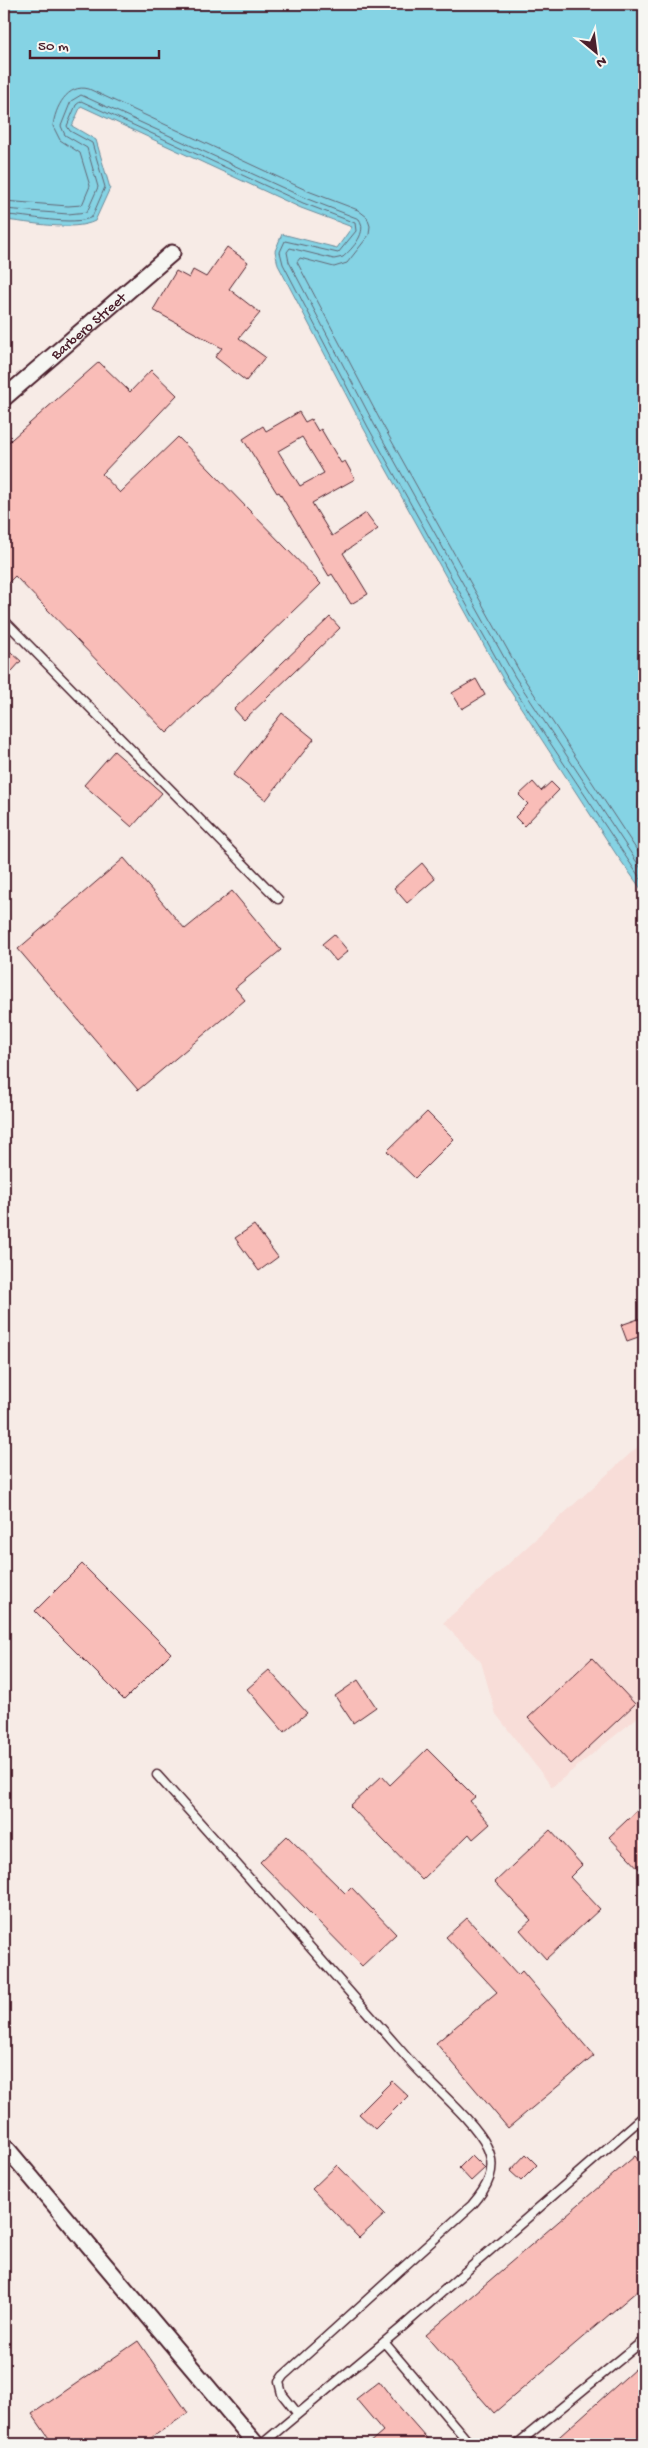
<svg xmlns="http://www.w3.org/2000/svg" width="648" height="2448" viewBox="0 0 648 2448" font-family="'Gochi Hand',sans-serif">
	<rect width="100%" height="100%" fill="#f7ebe6"/>
	<filter id="ink" filterUnits="userSpaceOnUse"><feTurbulence type="fractalNoise" baseFrequency=".02" numOctaves="2"/><feDisplacementMap in="SourceGraphic" scale="10" xChannelSelector="R" yChannelSelector="G"/><feConvolveMatrix kernelMatrix="1 2 1 2 8 2 1 2 1" color-interpolation-filters="sRGB"/></filter>
	<g filter="url(#ink)">
		<path fill="#f8ddd8" d="M644 1441V1712L552 1787 496 1714 481 1662 443 1623Z"/>
		<path fill="#85d3e4" stroke="#6d8b9a" d="M4 4H644V893L616 854 505 683 364 429 278 265 275 251 282 234 337 248 352 227 301 208 81 106 72 126 96 140 110 188 95 221C73 232 29 222 4 220Z"/>
		<g fill="none" stroke-linecap="round" stroke-linejoin="round">
			<path stroke="#626775" stroke-width="1" d="M4 201 68 206 82 205 90 186 80 153 60 140 53 126C55 108 67 83 89 89L308 191 358 210 367 217 370 226 369 235 347 263 334 267 300 258 297 262 380 420 521 674 644 861
				M4 209 68 214 87 212 98 187 87 148 65 135 61 126 71 101 81 95 305 198 359 219C368 232 353 248 343 257L334 259 290 248 287 252 289 262 374 424 515 677 644 873
				M4 215C26 215 74 227 92 217L105 187 92 143 70 131 67 126 76 105 81 101 303 203 355 223 356 231 338 253 285 241 280 252 283 264 368 427 509 681 644 884"/>
		</g>
		<path fill="#f9bdb8" stroke="#4a1f2b" fill-rule="evenodd" d="M227 247 248 262 229 289 260 313 239 338 265 357 246 381 215 357 222 348 153 310 176 271 189 278 193 270 206 277Z
			M99 362 130 392 151 370 177 395 102 474 120 493 178 437 321 584 167 733 15 576 4 587V446Z
			M299 412 305 422 311 419 318 431 321 429 341 463 345 461 355 479 312 503 332 536 366 513 378 529 343 553 368 594 351 604 332 574 329 576 279 492 277 493 243 439 263 426 266 431ZM302 437 324 473 300 486 278 451Z
			M330 617 340 628 244 720 234 709Z
			M4 646 21 661 4 680Z
			M476 679 485 695 462 709 452 693Z
			M282 713 314 739 266 800 233 775Z
			M114 751 162 793 132 827 84 785Z
			M533 782 541 791 551 782 559 790 524 826 515 817 528 804 519 795Z
			M124 858 185 929 232 891 281 950 235 988 245 1000 138 1090 18 949Z
			M422 863 435 879 407 903 394 888Z
			M334 934 348 951 336 961 322 944Z
			M427 1112 454 1139 415 1178 387 1151Z
			M254 1225 278 1257 259 1271 235 1238Z
			M644 1317V1335L627 1341 621 1325Z
			M82 1564 171 1653 124 1700 35 1611Z
			M592 1658 635 1704 571 1764 528 1718Z
			M269 1670 307 1713 284 1732 247 1689Z
			M358 1680 376 1707 353 1723 335 1696Z
			M427 1749 475 1797 470 1801 490 1824 473 1839 469 1834 422 1880 350 1806 382 1776 390 1785Z
			M644 1804V1874L609 1837Z
			M550 1830 582 1865 570 1877 600 1909 546 1959 520 1930 531 1920 495 1882Z
			M287 1836 345 1893 351 1887 396 1934 362 1966 260 1862Z
			M467 1918 518 1975 522 1971 594 2056 508 2128 436 2043 497 1992 446 1937Z
			M392 2081 408 2096 375 2129 359 2114Z
			M526 2154 537 2165 521 2181 510 2171Z
			M472 2155 485 2168 471 2181 459 2168Z
			M635 2156 644 2167V2285L494 2413 426 2335Z
			M337 2165 385 2214 359 2238 312 2189Z
			M138 2341 188 2413 142 2444H53L32 2414Z
			M644 2361V2444H551Z
			M379 2381 396 2403 432 2444H368L383 2431 356 2399Z"/>
		<g fill="none" stroke-linecap="round" stroke-linejoin="round">
			<g stroke="#4a1f2b" stroke-width="11">
				<path id="lane" d="M4 620 278 899
					M157 1775C242 1869 325 1964 409 2060 429 2083 475 2121 487 2147 498 2169 487 2188 472 2205L283 2376 279 2382 282 2394 298 2414
					M384 2342 470 2444
					M262 2444 401 2328 644 2116
					M517 2444 644 2340"/>
			</g>
			<g stroke="#4a1f2b" stroke-width="19">
				<g id="street">
					<path id="s1" d="M4 398 172 253"/>
					<path d="M4 2145 256 2444"/>
				</g>
			</g>
			<use href="#lane" stroke="#f6f6f2" stroke-width="8"/>
			<use href="#street" stroke="#f6f6f2" stroke-width="15"/>
		</g>
	</g>
	<g text-anchor="middle" stroke-width="4.5" stroke-linejoin="round" paint-order="stroke">
		<g font-size="15" fill="#4a1f2b" stroke="#f6f6f2">
			<text dy="5" stroke="none"><textPath href="#s1" startOffset="111">Barbero Street</textPath></text>
		</g>
	</g>
	<rect width="648" height="2448" fill="none" stroke="#f6f6f2" stroke-width="20"/>
	<rect x="10" y="10" width="628" height="2428" fill="none" stroke="#4a1f2b" stroke-width="2" filter="url(#ink)"/>
	<g transform="translate(596 52) rotate(151)" stroke="#f6f6f2" stroke-width="4" paint-order="stroke">
	<path d="M0-4L9 19L0 12L-9 19Z" fill="#4a1f2b"/>
	<text y="-8" font-size="14" font-weight="bold" text-anchor="middle" fill="#4a1f2b">N</text>
	</g>
	<path d="M30 50v8h129v-8" fill="none" stroke="#4a1f2b" stroke-width="2.5"/>
	<text x="38" y="50" font-size="15" fill="#4a1f2b" stroke="#f6f6f2" stroke-width="4" paint-order="stroke">50 m</text>
</svg>
